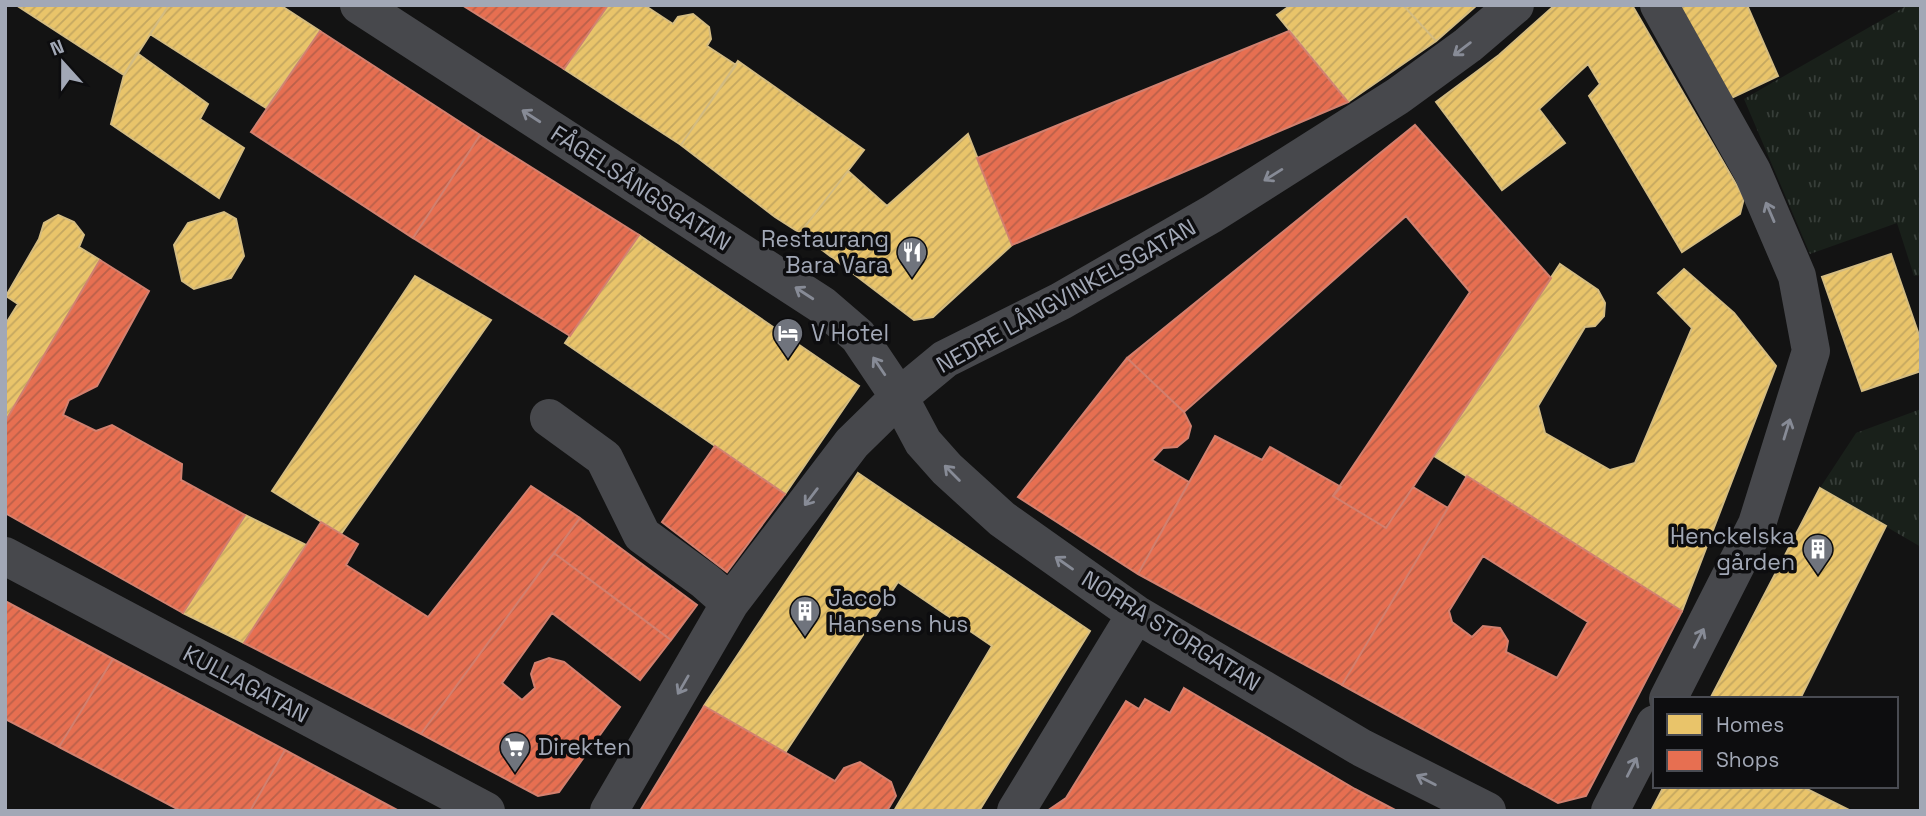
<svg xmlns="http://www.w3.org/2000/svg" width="1926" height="816" viewBox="0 0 1926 816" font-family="'Space Grotesk',sans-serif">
	<defs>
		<pattern id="grass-tufts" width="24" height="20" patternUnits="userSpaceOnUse" patternTransform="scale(1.75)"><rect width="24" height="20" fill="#19201a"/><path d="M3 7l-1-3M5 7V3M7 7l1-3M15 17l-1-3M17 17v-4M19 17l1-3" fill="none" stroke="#373e39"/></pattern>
		<pattern id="homes-hatch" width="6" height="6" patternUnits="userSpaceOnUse" patternTransform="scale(1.75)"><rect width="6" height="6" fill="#e9c46a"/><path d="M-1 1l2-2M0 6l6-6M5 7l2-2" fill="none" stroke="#c4a760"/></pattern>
		<pattern id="shops-hatch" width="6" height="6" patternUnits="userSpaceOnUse" patternTransform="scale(1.75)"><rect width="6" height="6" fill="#e76f51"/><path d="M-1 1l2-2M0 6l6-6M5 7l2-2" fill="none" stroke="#ba604a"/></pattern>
	</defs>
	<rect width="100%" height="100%" fill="#131313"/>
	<path fill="url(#grass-tufts)" d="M1908 5H1921V275L1914 276 1897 223 1810 254 1744 99Z
		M1921 409V547L1820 488 1856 433Z"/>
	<path fill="url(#homes-hatch)" stroke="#d4bc81" stroke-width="2" d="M16 5H169L124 75Z
		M169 5H280L320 31 266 108 150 34Z
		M608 5H644L673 24 678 17 693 14 709 27 711 39 707 46 736 65 681 145 564 69Z
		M1291 5H1403L1436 41 1348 102 1277 15Z
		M1403 5H1477L1436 41Z
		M1555 5H1632L1744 198 1740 214 1682 252 1589 96 1600 84 1588 64 1539 109 1565 143 1502 190 1436 102 1499 55Z
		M1671 5H1747L1778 76 1723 102Z
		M137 53 208 104 200 119 244 148 219 198 111 124 124 75Z
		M738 61 864 150 800 233 775 217 681 145Z
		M968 134 1012 245 933 317 914 320 800 233 848 171 887 206Z
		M224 212 236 219 244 256 231 278 194 289 182 281 174 245 188 223Z
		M58 215 74 222 84 235 79 247 100 260 5 422V325L18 304 6 296 39 239 44 223Z
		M639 235 859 386 785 494 565 343Z
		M1891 254 1921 341V371L1862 391 1822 277Z
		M1560 264 1598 290 1605 303 1604 316 1595 326 1585 327 1538 406 1545 433 1610 470 1635 463 1692 328 1658 293 1684 269 1734 313 1776 366 1682 611 1434 456Z
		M415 276 491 320 341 534 272 491Z
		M858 473 1090 631 979 811H894L992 646 898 582 785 753 704 706Z
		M1820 488 1886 526 1800 699H1710Z
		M245 515 306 545 244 643 183 613Z
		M1664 786H1801L1851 811H1651Z"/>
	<path fill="url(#shops-hatch)" stroke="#d2806f" stroke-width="2" fill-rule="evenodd" d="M462 5H608L564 69Z
		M320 31 480 135 413 238 251 132Z
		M1289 31 1348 102 1012 245 977 158Z
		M1415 125 1551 278 1386 528 1333 496 1470 292 1406 216 1184 412 1127 358Z
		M480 135 639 235 570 336 413 238Z
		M100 260 149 291 97 386 69 400 63 415 96 431 112 425 182 464 181 480 245 515 183 613 5 513V422Z
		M1127 358 1184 412 1191 426 1188 438 1177 447 1163 448 1152 460 1189 482 1138 574 1018 497Z
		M1215 436 1262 460 1270 447 1341 487 1333 496 1386 528 1413 487 1448 508 1342 685 1138 574Z
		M715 446 785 494 727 572 662 522Z
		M1467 476 1682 611 1586 796 1558 803 1342 685ZM1483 556 1588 622 1557 678 1506 652 1508 641 1500 628 1483 626 1472 637 1452 622 1449 611Z
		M531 486 580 518 421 734 244 643 321 522 358 544 346 565 428 617Z
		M580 518 697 605 671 640 554 553Z
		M554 553 671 640 640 680 552 613 502 683 522 700 535 688 531 674 535 663 549 658 564 662 620 707 559 792 538 796 421 734Z
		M5 601 113 659 59 747 5 719Z
		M113 659 285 750 250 811H181L59 747Z
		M1184 688 1355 789 1397 811H1047L1066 798 1126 701 1139 709 1145 699 1170 713Z
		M704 706 835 781 844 768 860 762 891 782 896 796 887 811H640Z
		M285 750 399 811H250Z"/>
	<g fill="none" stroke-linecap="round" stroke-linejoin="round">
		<path stroke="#47484c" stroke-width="38" d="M359 5 822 305 858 336 899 397 923 442 947 469 1002 519 1136 614 1362 748 1487 811
			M1659 5 1752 171 1797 276 1811 351 1757 524 1668 699
			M549 418 604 458 642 535 705 581 730 603
			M5 556 486 811
			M609 811 730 603 852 443 899 397 945 359 1061 301 1212 214 1398 96 1468 45 1515 5
			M1016 811 1136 614
			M1610 811 1655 724"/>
	</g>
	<defs><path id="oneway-shaft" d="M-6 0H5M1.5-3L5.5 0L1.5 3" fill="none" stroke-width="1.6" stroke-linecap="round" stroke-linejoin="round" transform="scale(1.75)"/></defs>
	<g stroke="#878b96">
		<use href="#oneway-shaft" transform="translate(1462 49) rotate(143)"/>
		<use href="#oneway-shaft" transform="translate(531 116) rotate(-147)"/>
		<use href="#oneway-shaft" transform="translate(1273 175) rotate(148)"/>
		<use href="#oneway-shaft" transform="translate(1770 212) rotate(-113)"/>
		<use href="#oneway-shaft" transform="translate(804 293) rotate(-147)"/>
		<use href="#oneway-shaft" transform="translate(879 366) rotate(-124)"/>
		<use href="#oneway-shaft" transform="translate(1787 429) rotate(-73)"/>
		<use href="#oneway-shaft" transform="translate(952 473) rotate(-135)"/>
		<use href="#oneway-shaft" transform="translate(811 497) rotate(127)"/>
		<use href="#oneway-shaft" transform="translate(1064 563) rotate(-145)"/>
		<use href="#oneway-shaft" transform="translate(1699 638) rotate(-63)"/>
		<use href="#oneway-shaft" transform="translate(683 685) rotate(120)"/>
		<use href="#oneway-shaft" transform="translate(1632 767) rotate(-63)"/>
		<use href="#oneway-shaft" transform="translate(1426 780) rotate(-153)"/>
	</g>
	<defs>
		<g id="restaurant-pin" transform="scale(1.575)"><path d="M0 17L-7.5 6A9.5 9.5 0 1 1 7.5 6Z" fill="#70747d" stroke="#0d0d0f"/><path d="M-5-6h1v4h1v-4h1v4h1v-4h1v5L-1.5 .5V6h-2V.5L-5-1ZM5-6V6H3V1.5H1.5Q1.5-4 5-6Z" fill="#fff"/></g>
		<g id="hotel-pin" transform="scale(1.575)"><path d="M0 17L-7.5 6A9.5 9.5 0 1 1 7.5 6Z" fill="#70747d" stroke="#0d0d0f"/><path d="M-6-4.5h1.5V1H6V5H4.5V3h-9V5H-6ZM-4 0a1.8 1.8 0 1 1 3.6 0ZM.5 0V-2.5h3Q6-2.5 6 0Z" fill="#fff"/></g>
		<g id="building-pin" transform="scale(1.575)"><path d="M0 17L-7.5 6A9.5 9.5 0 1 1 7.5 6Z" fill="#70747d" stroke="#0d0d0f"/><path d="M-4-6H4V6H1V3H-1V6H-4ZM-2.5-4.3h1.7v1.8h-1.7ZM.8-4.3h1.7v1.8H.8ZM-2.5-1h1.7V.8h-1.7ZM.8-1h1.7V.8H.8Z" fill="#fff"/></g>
		<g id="supermarket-pin" transform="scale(1.575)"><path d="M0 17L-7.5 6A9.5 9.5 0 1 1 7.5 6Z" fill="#70747d" stroke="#0d0d0f"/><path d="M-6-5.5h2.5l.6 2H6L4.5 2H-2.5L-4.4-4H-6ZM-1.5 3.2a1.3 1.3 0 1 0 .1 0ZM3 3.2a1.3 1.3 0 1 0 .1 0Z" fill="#fff"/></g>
	</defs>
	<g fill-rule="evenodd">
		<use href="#restaurant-pin" x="912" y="252"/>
		<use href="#hotel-pin" x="788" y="333"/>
		<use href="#building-pin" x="1818" y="549"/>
		<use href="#building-pin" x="805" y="611"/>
		<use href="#supermarket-pin" x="515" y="747"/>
	</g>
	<g text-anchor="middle" stroke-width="7" stroke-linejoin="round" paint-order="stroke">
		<g font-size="23" fill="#a2a8b6" stroke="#0d0d0f">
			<text transform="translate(641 188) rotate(33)" y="8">FÅGELSÅNGSGATAN</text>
			<text transform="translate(1066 296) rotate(-29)" y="8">NEDRE LÅNGVINKELSGATAN</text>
			<text transform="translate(1171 631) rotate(32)" y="8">NORRA STORGATAN</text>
			<text transform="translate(246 684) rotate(28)" y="8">KULLAGATAN</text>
		</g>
		<g font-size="23" fill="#a2a8b6" stroke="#0d0d0f" text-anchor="start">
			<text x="889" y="247" text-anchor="end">Restaurang<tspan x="889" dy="26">Bara Vara</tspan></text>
			<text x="811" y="341">V Hotel</text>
			<text x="1795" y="544" text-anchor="end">Henckelska<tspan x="1795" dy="26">gården</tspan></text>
			<text x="828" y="606">Jacob<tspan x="828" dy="26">Hansens hus</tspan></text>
			<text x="538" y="755">Direkten</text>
		</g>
	</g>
	<rect width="1926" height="816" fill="none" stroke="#a2a8b6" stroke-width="14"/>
	<rect x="1653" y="697" width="245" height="91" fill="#0d0d0f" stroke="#494b52" stroke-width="2"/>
	<rect x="1667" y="714" width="35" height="21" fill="#e9c46a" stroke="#494b52" stroke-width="2"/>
	<text x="1716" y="732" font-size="21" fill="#a2a8b6">Homes</text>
	<rect x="1667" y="750" width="35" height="21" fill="#e76f51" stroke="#494b52" stroke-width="2"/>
	<text x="1716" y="767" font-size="21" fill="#a2a8b6">Shops</text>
	<g transform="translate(63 63) rotate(339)" stroke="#0d0d0f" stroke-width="5" paint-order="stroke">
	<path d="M0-5L12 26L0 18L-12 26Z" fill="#a2a8b6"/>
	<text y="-10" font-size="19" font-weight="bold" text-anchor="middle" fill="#a2a8b6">N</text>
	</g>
</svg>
